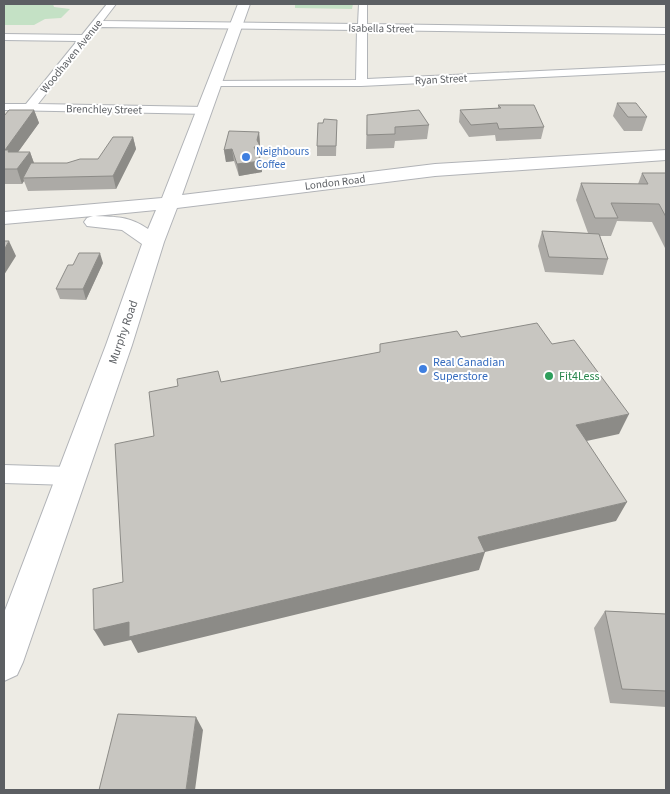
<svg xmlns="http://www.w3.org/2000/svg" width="670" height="794" viewBox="0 0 670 794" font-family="'Source Sans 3',sans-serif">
	<rect width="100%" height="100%" fill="#edebe4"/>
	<path fill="#c4e1c5" d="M4 4H53L54 7 70 9 61 18 45 19 34 25H4Z
		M295 4H353L352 9 295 8Z"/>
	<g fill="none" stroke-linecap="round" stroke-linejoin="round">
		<g stroke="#b1b4b8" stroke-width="2">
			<path id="street" d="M107 4H116L103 21 358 24 359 4H367V24L666 28V34L367 30V79L666 65V71L361 86H215L211 85V81L356 80 357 30 99 27 38 104 205 107 209 108 211 111 209 114 4 110V104H26L77 41 4 40V34L82 35Z
				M4 465 70 467 78 470 81 476 78 482 70 485 4 483Z"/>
		</g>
		<g stroke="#b1b3b7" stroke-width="2">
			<path id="secondary" d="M238 4H250L182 195 435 164 666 150V160L435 176 177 208 164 242 132 345 23 662 17 675 4 681V613L106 345 142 244 122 230 87 226 84 222 87 218 93 216 4 224V212L162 198ZM156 210 148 229C129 216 117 217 95 216Z"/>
		</g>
		<use href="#street" fill="#fff" fill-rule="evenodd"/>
		<use href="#secondary" fill="#fff" fill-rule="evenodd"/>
	</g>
	<path fill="#acaaa6" d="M617 103 647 117 642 131H624L613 116Z
		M498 105 544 127 541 139 496 141 495 135 469 137 459 122 460 110 498 108Z
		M34 110 39 123 18 152H30L34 163H67L98 159 133 137 136 149 116 189 28 191 24 181 22 184H4V116Z
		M367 115 429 125 427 139 395 141 394 148 366 149Z
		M337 120 336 156H317V146Z
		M259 132 261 157 259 158 262 172 239 176 234 161 226 162 224 150Z
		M642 173H666V250L652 222 617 221 611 236H600L608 259 603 275 545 272 538 246 542 231 588 233 576 200 581 183 638 184Z
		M103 263 86 300 60 299 56 289Z
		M605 611 666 614V707L610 703 594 628Z"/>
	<path fill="#8c8b87" d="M34 110 39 123 13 159 5 150Z
		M259 132 261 157 255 158 254 147 257 140Z
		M133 137 136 149 116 189 113 176Z
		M232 149 234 161 226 162 224 150Z
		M30 152 35 166 23 178 24 181 22 184 17 169Z
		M261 161 262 172 239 176 237 164Z
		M9 241 16 256 4 275V250Z
		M100 253 103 263 86 300 83 289Z
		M629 414 619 434 568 445 576 425Z
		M627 502 616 521 485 552 479 570 138 653 131 640 104 646 94 630 478 537Z
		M196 717 203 730 195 790H186Z"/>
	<path fill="#c8c6c1" stroke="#8c8b87" d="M617 103H636L647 117H628Z
		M498 105H534L544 127 499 129 497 123 471 125 460 110 501 108Z
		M9 110H34L5 150H9L8 152H30L17 169H4V116Z
		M419 110 429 125 395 127V134L367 135V115Z
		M324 119 337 120 336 146H317L318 123H323Z
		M229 131 259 132 257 140 260 146 254 147 261 161 237 164 232 149 224 150Z
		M113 137H133L113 176 23 178 31 163H67L80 159H98Z
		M642 173H666V217L659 204 611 203 618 218H595L581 183 648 184Z
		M542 231 599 234 608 259 549 257Z
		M4 241H9L4 250Z
		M79 253H100L83 289H56L68 265H73Z
		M537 323 552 344 574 340 629 414 576 425 627 502 478 537 485 552 129 637V622L94 630 93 589 123 582 115 444 154 436 149 392 178 386 177 379 218 371 221 382 380 352V344L457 331 461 337Z
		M605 611 666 614V691L622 689Z
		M118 714 196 717 186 790H99Z"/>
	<g fill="#3f7fe0" stroke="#fff" stroke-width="2">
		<circle cx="246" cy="157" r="5"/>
		<circle cx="423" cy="369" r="5"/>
	</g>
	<circle fill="#2e9e5b" stroke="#fff" stroke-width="2" cx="549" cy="376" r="5"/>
	<g text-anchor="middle" stroke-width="4" stroke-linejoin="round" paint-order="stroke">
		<g font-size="11" fill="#5c5f63" stroke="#fff">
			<text transform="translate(381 28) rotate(1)" y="4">Isabella Street</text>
			<text transform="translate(71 56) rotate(-51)" y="4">Woodhaven Avenue</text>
			<text transform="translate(441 79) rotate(-3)" y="4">Ryan Street</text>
			<text transform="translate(104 109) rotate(1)" y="4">Brenchley Street</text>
			<text transform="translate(335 182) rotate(-7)" y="4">London Road</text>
		</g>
		<g font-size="11" fill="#366cbe" stroke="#fff" text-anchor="start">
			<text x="256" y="155">Neighbours<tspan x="256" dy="13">Coffee</tspan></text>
		</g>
		<g font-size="12" fill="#5c5f63" stroke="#fff">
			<text transform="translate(123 332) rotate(-71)" y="4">Murphy Road</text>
		</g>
		<g font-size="12" fill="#366cbe" stroke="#fff" text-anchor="start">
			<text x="433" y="366">Real Canadian<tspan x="433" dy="14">Superstore</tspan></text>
		</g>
		<g font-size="12" fill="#27864d" stroke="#fff" text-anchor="start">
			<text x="559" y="380">Fit4Less</text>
		</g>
	</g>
	<rect width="670" height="794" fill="none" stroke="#5c5f63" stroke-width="10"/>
</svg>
